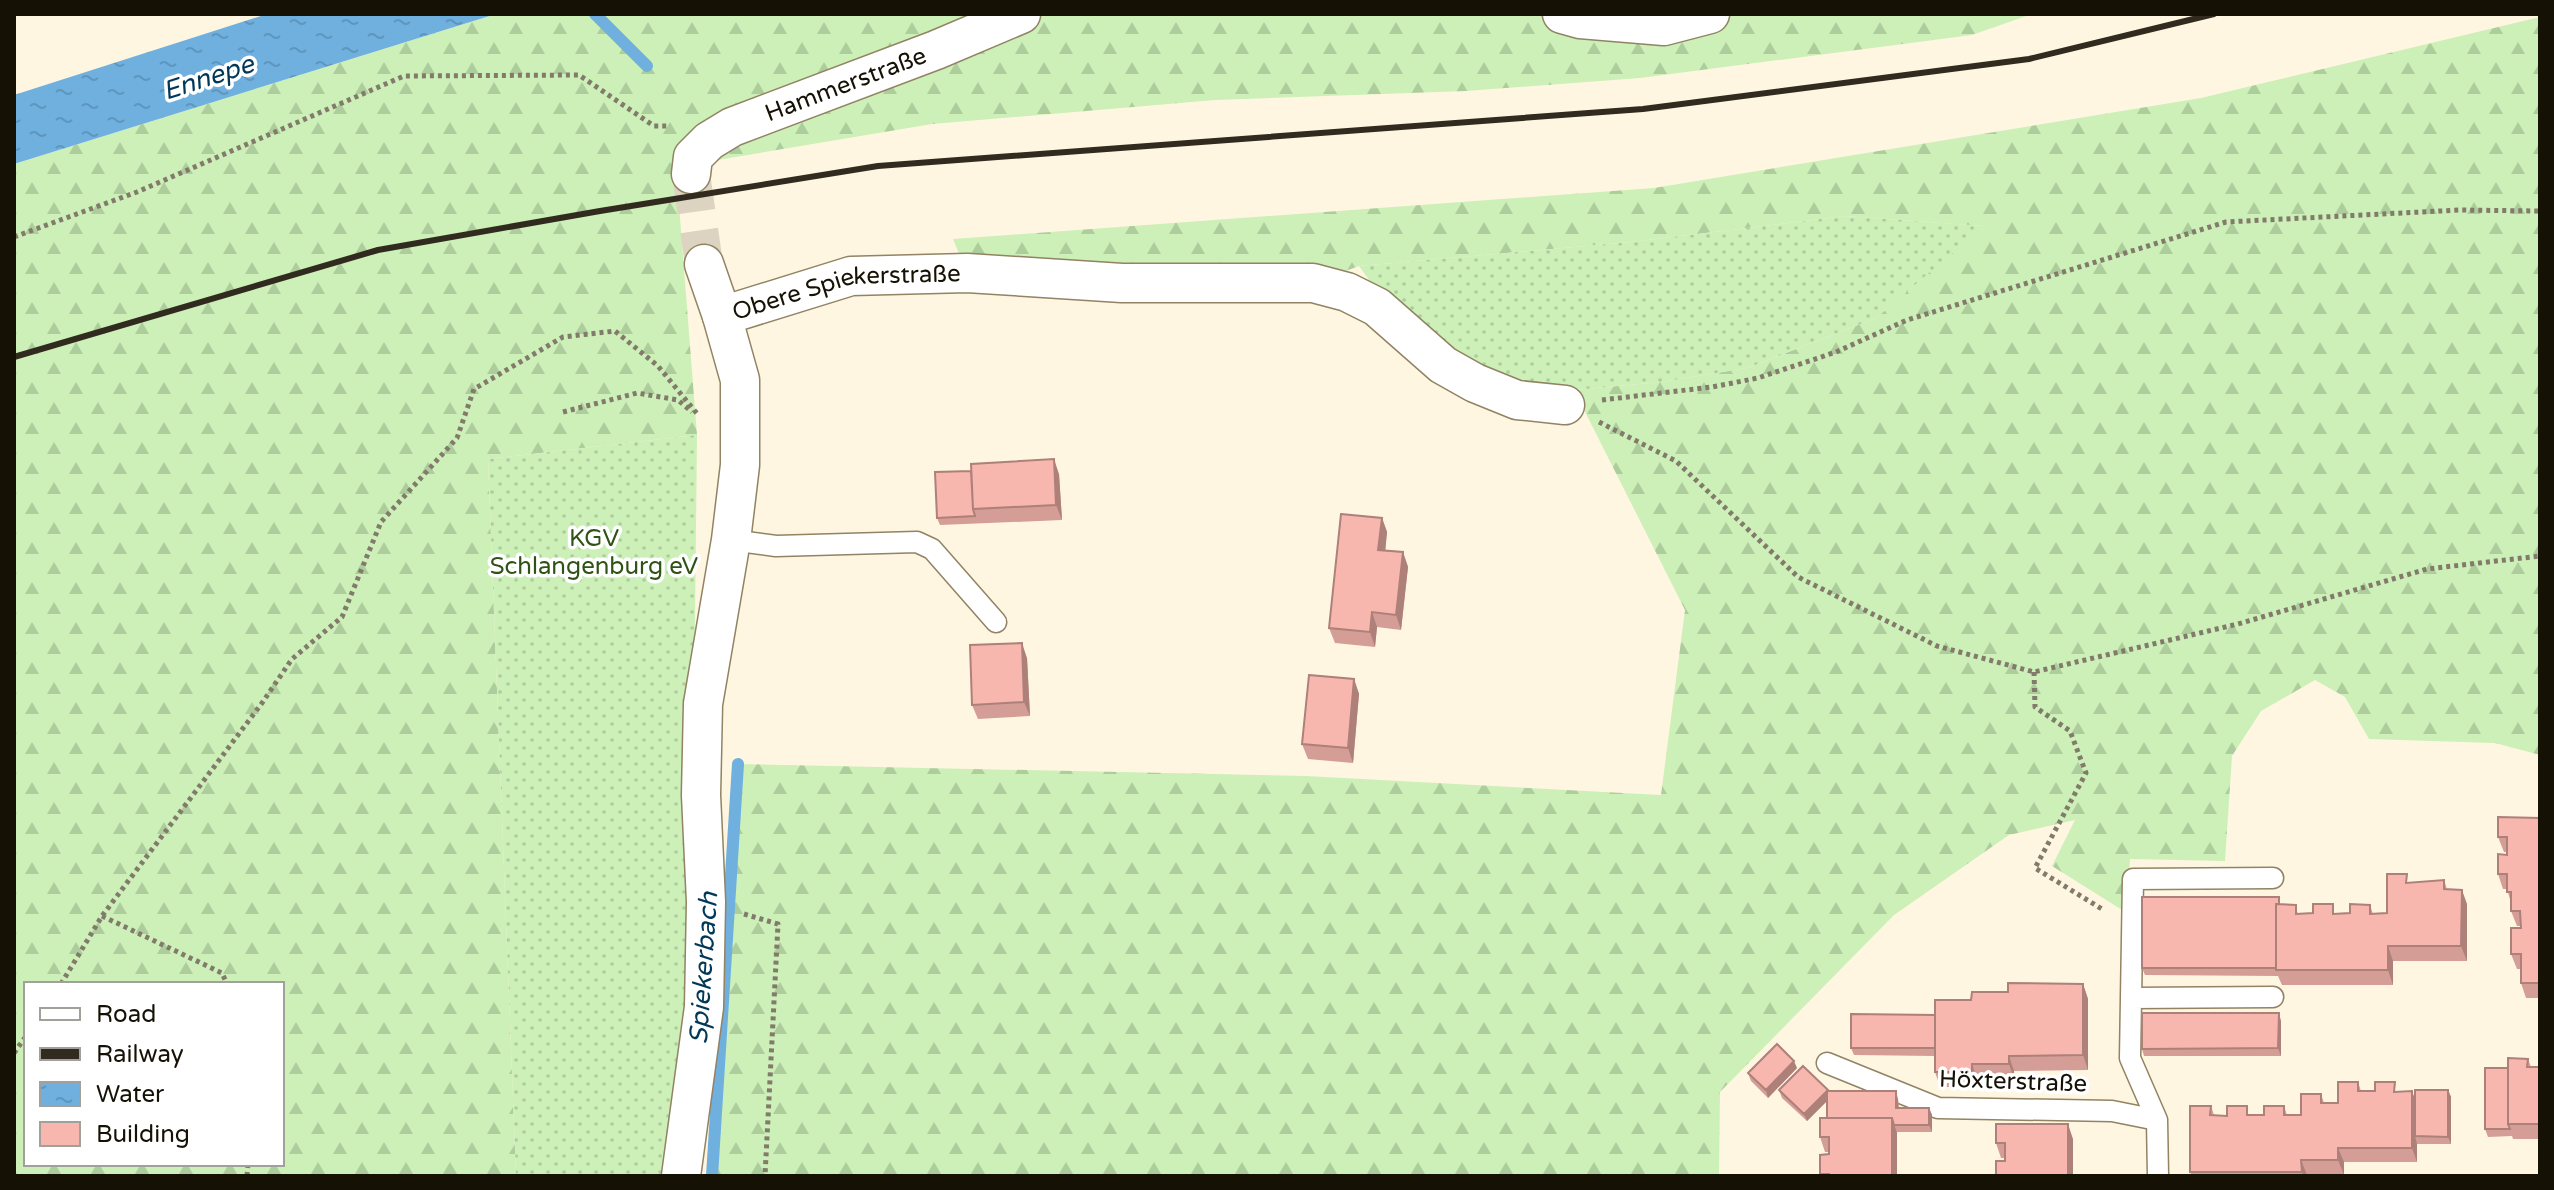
<svg xmlns="http://www.w3.org/2000/svg" width="2554" height="1190" viewBox="0 0 2554 1190" font-family="'Varela Round',sans-serif">
	<defs>
		<pattern id="forest-firs" width="22" height="20" patternUnits="userSpaceOnUse" patternTransform="scale(2)"><rect width="22" height="20" fill="#ccf0b8"/><path d="M5 1l3.5 6h-7zM16 11l3.5 6h-7z" fill="#aecd9d"/></pattern>
		<pattern id="garden-dots" width="8" height="8" patternUnits="userSpaceOnUse" patternTransform="scale(2)"><rect width="8" height="8" fill="#ccf0b8"/><path d="M2 2h.1M6 6h.1" fill="none" stroke="#aecd9d" stroke-width="1.8" stroke-linecap="round"/></pattern>
		<pattern id="water-ripples" width="26" height="14" patternUnits="userSpaceOnUse" patternTransform="scale(2)"><rect width="26" height="14" fill="#6fb0df"/><path d="M2 4q2-2 4 0t4 0M15 11q2-2 4 0t4 0" fill="none" stroke="#5f96be"/></pattern>
	</defs>
	<rect width="100%" height="100%" fill="#fff6e1"/>
	<path fill="url(#forest-firs)" fill-rule="evenodd" d="M496 14H2032L1972 35 1640 78 1466 91 1215 100 932 124 676 167 697 435 488 459 516 1176H14V164ZM26 984H282V1164H26Z
		M2540 17V755L2495 743 2369 739 2345 697 2315 680 2261 711 2232 756 2225 861 2130 859 2127 913 2052 866 2075 820 2009 835 1894 915 1720 1092 1719 1176H712L738 764 1306 776 1661 795 1685 610 1574 390 1661 382 1747 368 1876 318 1983 226 1845 216 1631 242 1359 266 1313 283 967 273 953 239 1654 188 2201 98Z"/>
	<path fill="url(#garden-dots)" d="M1845 216 1984 226 1876 318 1747 368 1661 382 1574 390 1519 385 1477 372 1372 284 1359 266 1631 242Z
		M697 435 689 1176H516L488 459Z"/>
	<path fill="url(#water-ripples)" d="M267 14H496L14 164V95Z"/>
	<g fill="none" stroke-linecap="round" stroke-linejoin="round">
		<path stroke="#6fb0df" stroke-width="12" d="M595 14 647 66
			M712 1176 738 764"/>
		<path stroke="#dcd4c0" stroke-width="38" stroke-dasharray="38 19" stroke-linecap="butt" d="M691 174 704 264"/>
		<g stroke="#918363" stroke-width="23">
			<path id="lane" d="M731 540 776 546 917 542 932 549 996 622
				M2131 998 2273 997
				M1827 1063 1938 1108 2112 1111 2157 1120 2158 1176
				M2157 1120 2130 1058 2133 879 2273 878"/>
		</g>
		<g stroke="#918363" stroke-width="41">
			<g id="street">
				<path d="M1562 14 1580 19 1664 26 1710 14"/>
				<path id="s1" d="M691 174 693 157 709 141 732 127 936 50 1021 14"/>
				<path id="s2" d="M722 316 851 276 967 273 1122 283H1313L1347 292 1377 307 1443 365 1475 383 1517 400 1565 405"/>
				<path d="M681 1176 704 1007 706 902 701 795 703 704 731 540 740 465V380L722 316 704 264"/>
			</g>
		</g>
		<path stroke="#827b6b" stroke-width="5" stroke-dasharray="4 4" stroke-linecap="butt" d="M14 237 137 192 404 76 579 75 654 126H667
			M1602 400 1712 387 1758 378 1836 352 1907 320 2226 222 2460 210 2540 211
			M563 412 637 393 678 400 692 412
			M1599 422 1676 461 1798 577 1937 646 2034 672 2238 624 2427 569 2540 556
			M2034 672 2035 707 2070 731 2086 773 2035 868 2102 909
			M744 914 778 924 765 1176
			M102 916 222 973 227 984
			M61 984 102 916 262 703 292 659 342 617 381 522 457 438 474 389 563 337 615 331 658 366 699 416
			M14 1053 26 1036
			M247 1176 248 1164"/>
		<use href="#lane" stroke="#fff" stroke-width="20"/>
		<use href="#street" stroke="#fff" stroke-width="38"/>
		<path stroke="#302b1e" stroke-width="6" d="M14 357 378 250 600 211 878 166 1643 109 2029 59 2214 14"/>
	</g>
	<path fill="#d49d96" d="M1059 474 1062 520 940 525 937 518Z
		M1382 518 1387 532 1385 550 1403 552 1408 567 1401 630 1377 627 1375 647 1335 643 1329 628Z
		M1027 658 1030 716 978 719 972 705Z
		M1354 679 1359 694 1353 763 1308 759 1302 744Z
		M2540 818V998H2526L2521 983V969H2517L2511 954 2521 926H2517L2511 911V903L2507 889H2503L2498 874 2507 855V852H2504L2498 837Z
		M2444 880 2447 889 2467 904V961H2393V985H2282L2278 976 2145 975 2142 968 2281 904 2300 914 2350 913 2370 905 2373 914 2387 913 2410 883Z
		M2083 984 2088 999V1070L2014 1071V1079H1977V1087H1940L1935 1072V1056L1854 1055 1851 1048 1971 1000 2008 992Z
		M2281 1021V1056H2144L2142 1049Z
		M2528 1059 2531 1067H2540V1139H2513L2512 1136 2488 1137 2485 1129 2508 1068Z
		M1797 1068 1768 1098 1751 1081 1748 1073Z
		M2358 1082 2361 1091H2412L2415 1099 2448 1090 2451 1097V1144H2417V1162H2344V1175H2307V1176H2192L2190 1172 2211 1106 2214 1115H2264L2284 1106 2287 1115H2301L2321 1094 2324 1103H2338Z
		M1779 1090 1828 1091 1898 1099 1899 1108H1929L1932 1115V1132H1897V1176H1820V1174L1829 1154V1152H1825L1820 1137 1827 1118V1101L1807 1121 1782 1098Z
		M2073 1139V1176L2005 1161V1158H2001L1996 1143Z"/>
	<path fill="#ad807a" d="M1054 459 1059 474 1062 520 1056 505Z
		M1382 518 1387 532 1384 565 1378 550Z
		M1403 552 1408 567 1401 630 1396 615Z
		M1372 612 1377 627 1375 647 1370 632Z
		M1022 643 1027 658 1030 716 1024 702Z
		M1354 679 1359 694 1353 763 1348 748Z
		M2462 890 2467 904V961L2461 946Z
		M2388 946 2393 961V985L2388 970Z
		M2083 984 2088 999V1070L2083 1055Z
		M2279 1013 2281 1021V1056L2278 1048Z
		M2009 1056 2014 1071V1079L2009 1064Z
		M1794 1061 1797 1068 1768 1098 1766 1090Z
		M1972 1064 1977 1079V1087L1972 1072Z
		M1828 1090 1830 1098 1807 1121 1804 1114Z
		M2448 1090 2451 1097V1144L2448 1137Z
		M1896 1091 1898 1099 1899 1116 1896 1108Z
		M2412 1091 2417 1106 2415 1136 2417 1144V1162L2412 1148Z
		M1929 1108 1932 1115V1132L1929 1125Z
		M1892 1118 1897 1133V1176H1892Z
		M2068 1124 2073 1139V1176H2068Z
		M2338 1148 2344 1162V1175L2338 1160Z
		M2301 1160 2307 1175V1176H2303L2302 1172Z"/>
	<path fill="#f7b7ae" stroke="#ad807a" stroke-width="2" d="M1054 459 1056 505 973 509 971 464Z
		M971 471 973 509 975 516 937 518 935 472Z
		M1341 514 1382 518 1378 550 1403 552 1396 615 1372 612 1370 632 1329 628Z
		M1022 643 1024 702 972 705 970 645Z
		M1309 675 1354 679 1348 748 1302 744Z
		M2498 817 2540 818V983H2521V954H2511V928H2521L2520 911H2511V892H2507V874H2498V854L2507 855V837H2498Z
		M2387 874H2407L2406 883 2444 880V889L2462 890 2461 946H2388V970H2276V904L2296 905V914L2313 913V904H2333V914L2350 913V904L2370 905V914L2387 913Z
		M2142 897H2279V904H2276V968H2142Z
		M2008 983 2083 984V1055L2009 1056V1064H1972V1072H1935V1000H1971L1972 992H2008Z
		M2142 1013H2279L2278 1048 2142 1049Z
		M1851 1014 1935 1015V1048H1851Z
		M1777 1044 1794 1061 1766 1090 1748 1073Z
		M2508 1058 2528 1059 2527 1067H2540V1124H2508Z
		M1803 1066 1828 1090 1804 1114 1779 1090Z
		M2485 1068H2508V1124L2510 1129H2485Z
		M2338 1082H2358V1091H2375V1082H2395L2394 1092 2412 1091V1148H2338V1160H2301L2302 1172H2190V1106H2211L2210 1115 2227 1116V1106H2247V1115H2264V1106H2284V1115H2301V1094H2321V1103H2338Z
		M2415 1090H2448V1137L2415 1136Z
		M1827 1091H1896V1108H1929V1125H1894L1892 1118H1827Z
		M1820 1118H1892V1176H1829V1174H1820V1155L1829 1154V1137H1820Z
		M1996 1124H2068V1176H1996V1161H2005V1143H1996Z"/>
	<g text-anchor="middle" stroke-width="7" stroke-linejoin="round" paint-order="stroke">
		<g font-size="24" fill="#161105" stroke="#fff">
			<text dy="8" stroke="none"><textPath href="#s1" startOffset="188">Hammerstraße</textPath></text>
			<text dy="8" stroke="none"><textPath href="#s2" startOffset="128">Obere Spiekerstraße</textPath></text>
			<text transform="translate(2013 1081) rotate(2)" y="8">Höxterstraße</text>
		</g>
		<g font-size="24" fill="#2e5314" stroke="#fff">
			<text x="594" y="546">KGV<tspan x="594" dy="28">Schlangenburg eV</tspan></text>
		</g>
		<g font-size="26" font-style="italic" fill="#013857" stroke="#fff">
			<text transform="translate(208 77) rotate(-18)" y="9">Ennepe</text>
			<text transform="translate(703 968) rotate(-86)" y="9">Spiekerbach</text>
		</g>
	</g>
	<rect width="2554" height="1190" fill="none" stroke="#161105" stroke-width="32"/>
	<rect x="24" y="982" width="260" height="184" fill="#ffffff" stroke="#a2a09b" stroke-width="2"/>
	<rect x="40" y="1008" width="40" height="12" fill="#ffffff" stroke="#a2a09b" stroke-width="2"/>
	<text x="96" y="1022" font-size="24" fill="#161105">Road</text>
	<rect x="40" y="1048" width="40" height="12" fill="#302b1e" stroke="#a2a09b" stroke-width="2"/>
	<text x="96" y="1062" font-size="24" fill="#161105">Railway</text>
	<rect x="40" y="1082" width="40" height="24" fill="url(#water-ripples)" stroke="#a2a09b" stroke-width="2"/>
	<text x="96" y="1102" font-size="24" fill="#161105">Water</text>
	<rect x="40" y="1122" width="40" height="24" fill="#f7b7ae" stroke="#a2a09b" stroke-width="2"/>
	<text x="96" y="1142" font-size="24" fill="#161105">Building</text>
</svg>
